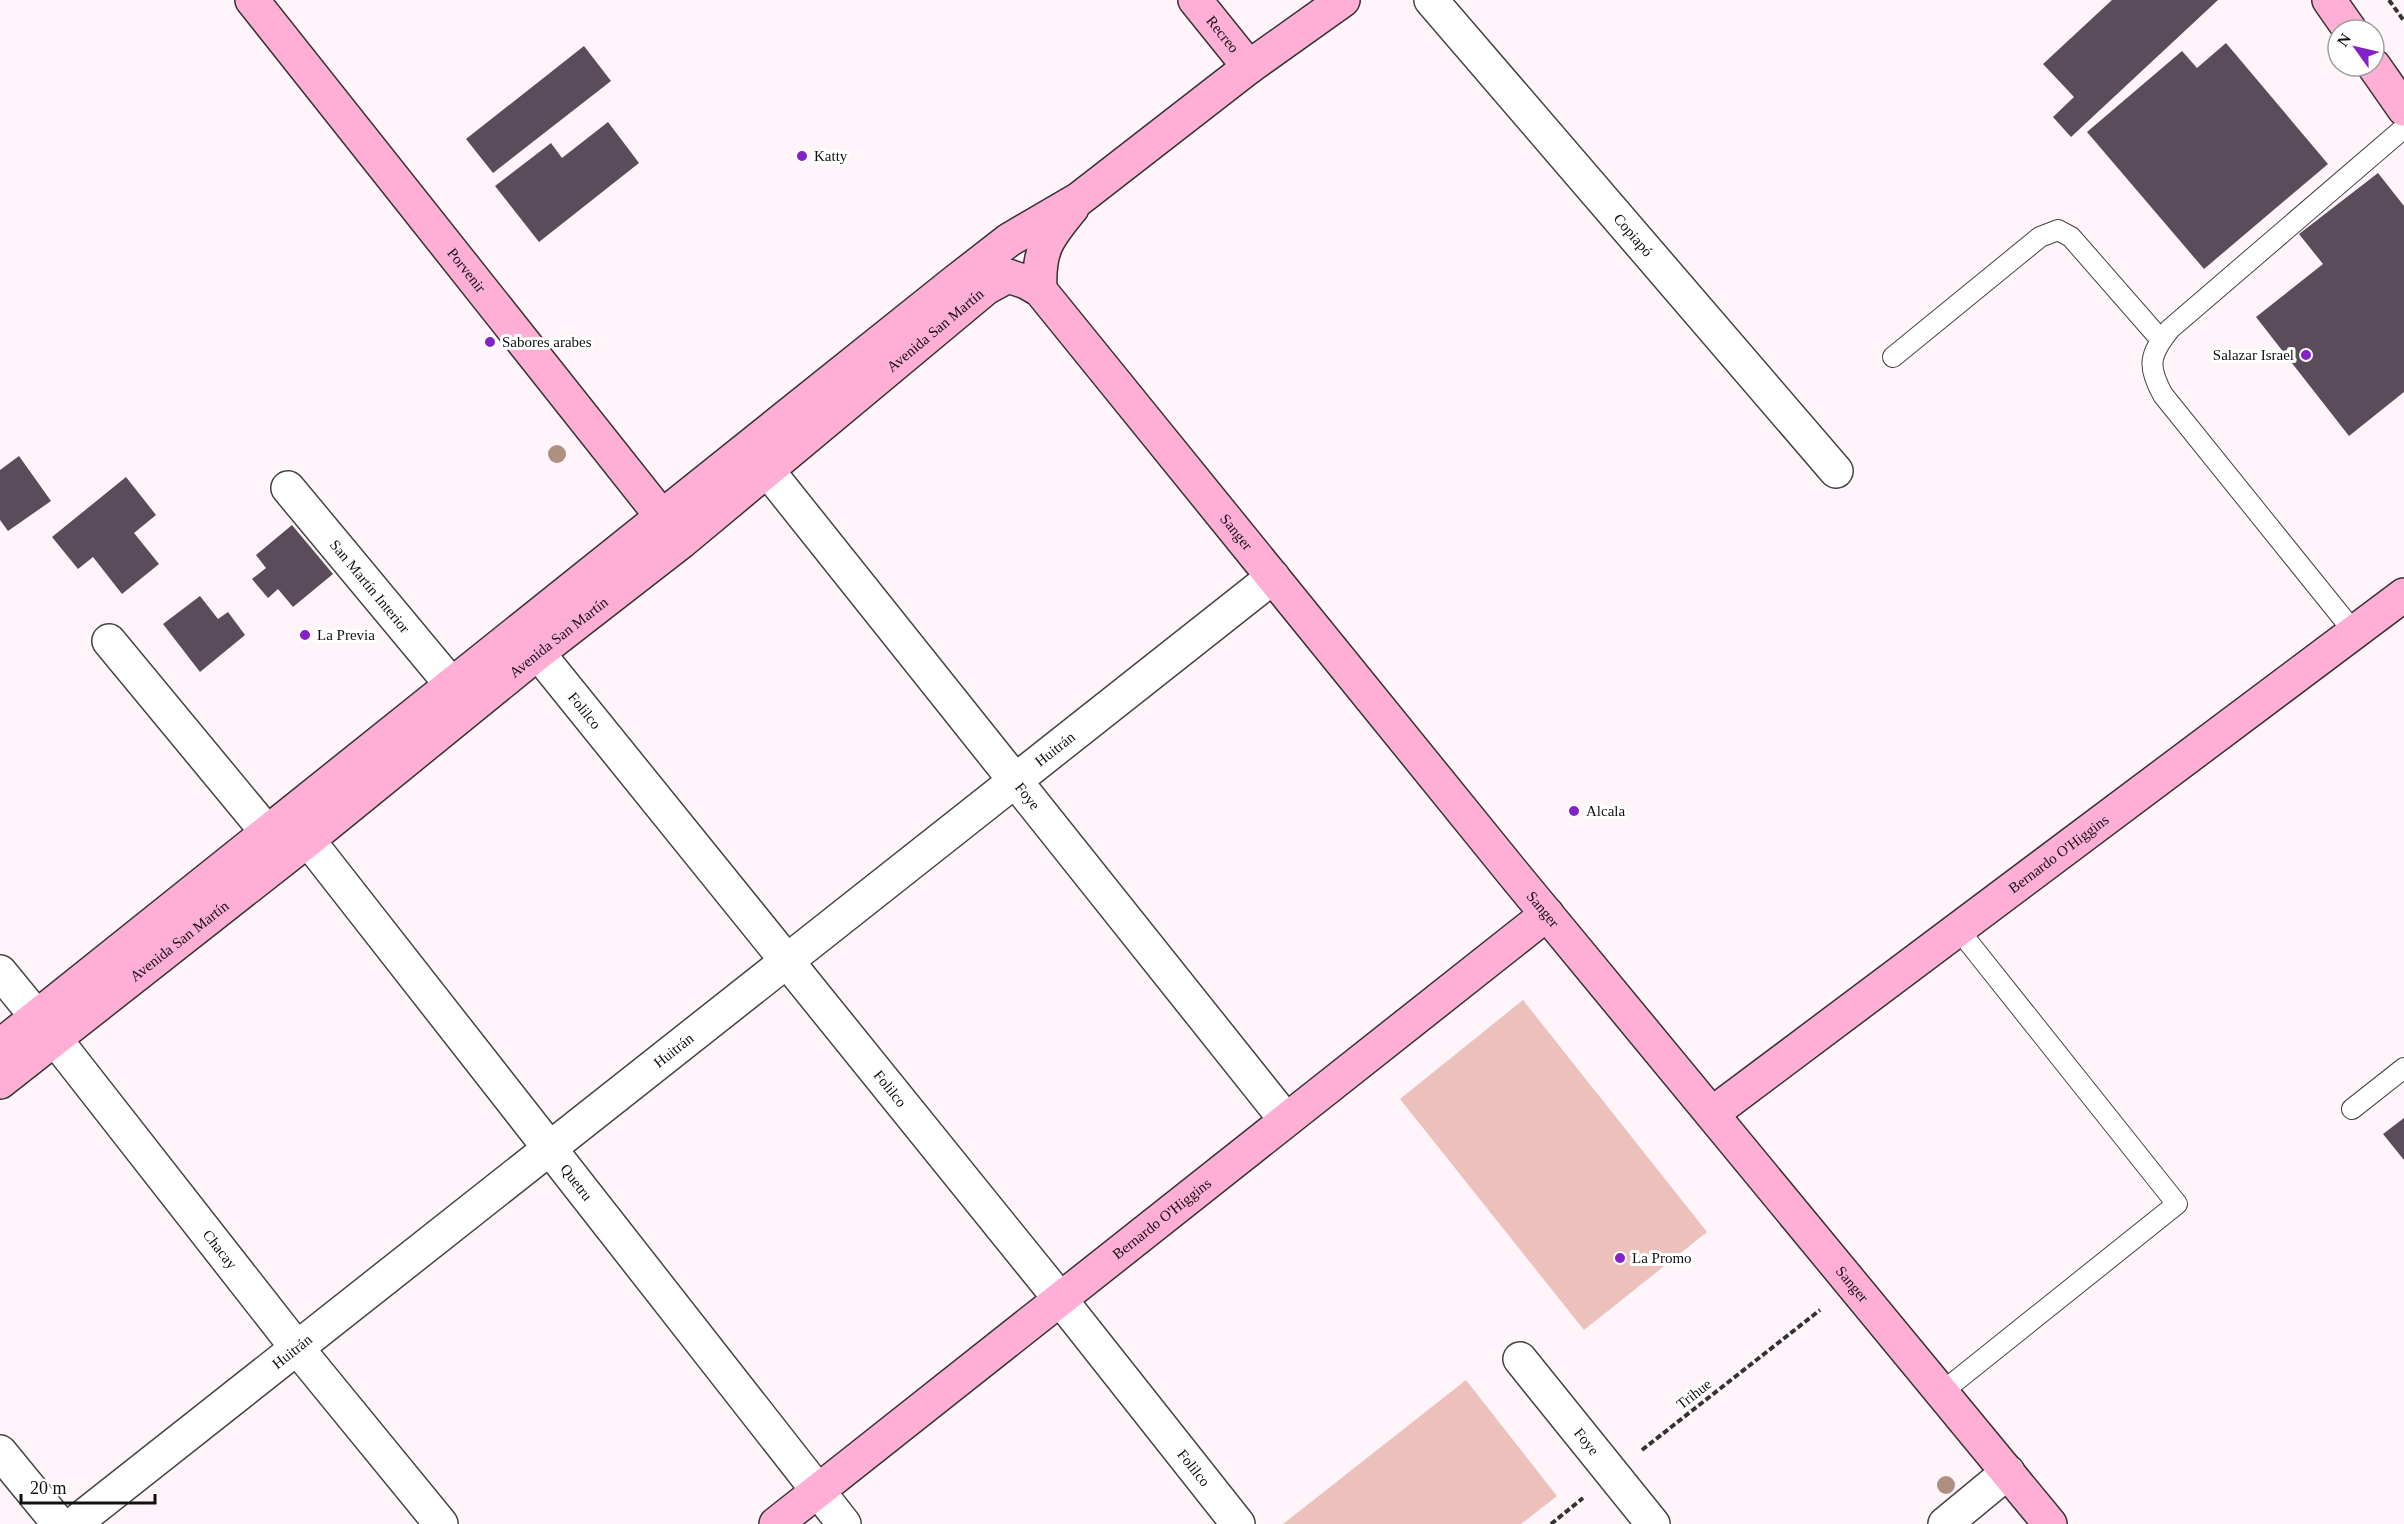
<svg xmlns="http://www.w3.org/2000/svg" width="2404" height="1524" viewBox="0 0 2404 1524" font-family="'Times New Roman',serif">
	<rect width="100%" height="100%" fill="#fff4fa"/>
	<path fill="#ecc1bb" d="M1523 1000 1707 1232 1584 1330 1400 1099Z
		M1466 1380 1557 1496 1521 1524H1283Z"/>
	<path fill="#5a4c5a" d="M2112 0H2218L2071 137 2053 117 2074 97 2043 64Z
		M2226 43 2328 164 2204 269 2087 132 2182 51 2197 68Z
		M584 46 611 81 493 173 466 139Z
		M608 122 639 163 539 242 495 186 551 143 562 158Z
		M2378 173 2404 206V392L2349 436 2256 317 2323 264 2299 234Z
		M19 456 51 501 8 531 0 520V470Z
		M126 477 156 515 134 533 159 564 122 594 93 557 78 569 52 537Z
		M292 525 333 574 293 607 278 589 268 598 252 579 266 568 256 555Z
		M200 596 218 619 228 612 245 635 200 672 163 624Z
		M2404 1118V1160L2383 1134Z"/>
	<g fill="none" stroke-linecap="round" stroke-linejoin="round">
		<g stroke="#444" stroke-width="22">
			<path id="lane" d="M1893 357 2040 237 2058 230 2071 237 2161 340
				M2354 632 2163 395C2147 366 2149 355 2170 329L2404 128
				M2352 1109 2404 1068
				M1942 1392 2177 1204 1958 929"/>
		</g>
		<g stroke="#444" stroke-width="36">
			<g id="street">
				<path id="s1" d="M1431 0 1836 471"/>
				<path id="s2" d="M768 471 1286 1120"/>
				<path id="s3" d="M288 488 451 684"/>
				<path d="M109 641 267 832"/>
				<path id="s4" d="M538 653 1060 1299 1238 1524"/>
				<path id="s5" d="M308 840 844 1524"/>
				<path id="s6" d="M0 972 55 1039 297 1348 441 1524"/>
				<path id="s7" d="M1520 1359 1653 1524"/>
				<path d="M0 1452 59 1524"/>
				<path id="s8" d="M74 1524 1273 577"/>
				<path d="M1945 1524 2008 1472"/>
			</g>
		</g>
		<g stroke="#333" stroke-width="36">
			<g id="secondary">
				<path id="s9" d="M252 0 675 533"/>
				<path id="s10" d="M1195 0 1249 67"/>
				<path d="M2329 0 2350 30"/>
				<path d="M2374 66 2404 109"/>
				<path d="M1040 290C1038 250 1047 238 1072 208"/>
				<path d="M0 1046 955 282 1009 240 1079 199 1249 67 1343 0"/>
				<path id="s11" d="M0 1082 308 840 538 653 681 542 986 288 1008 276 1026 282 1040 290 1512 872 2050 1524"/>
				<path id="s12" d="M1713 1113 2404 595"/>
				<path id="s13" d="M776 1524 1547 914"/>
			</g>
		</g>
		<path stroke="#333" stroke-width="4" stroke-dasharray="6 3" stroke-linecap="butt" d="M2389 0 2404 21
			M1642 1450 1820 1310
			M1551 1524 1583 1498"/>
		<use href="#lane" stroke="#fff" stroke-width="20"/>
		<use href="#street" stroke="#fff" stroke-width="33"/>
		<use href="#secondary" stroke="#ffafd5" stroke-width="33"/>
	</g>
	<g fill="#af9080">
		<circle cx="557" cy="454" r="9"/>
		<circle cx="1946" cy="1485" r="9"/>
	</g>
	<g fill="#8421c9" stroke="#fff" stroke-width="2">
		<circle cx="802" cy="156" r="6"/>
		<circle cx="490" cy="342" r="6"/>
		<circle cx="2306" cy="355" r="6"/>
		<circle cx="305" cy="635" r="6"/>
		<circle cx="1574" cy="811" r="6"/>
		<circle cx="1620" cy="1258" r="6"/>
	</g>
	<g text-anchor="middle" stroke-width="6" stroke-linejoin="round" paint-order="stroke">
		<g font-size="15" fill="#111" stroke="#fff">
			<text dy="5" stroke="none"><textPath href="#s10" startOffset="44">Recreo</textPath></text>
			<text dy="5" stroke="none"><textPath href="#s1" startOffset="310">Copiapó</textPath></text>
			<text dy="5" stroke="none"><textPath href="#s9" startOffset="345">Porvenir</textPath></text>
			<text dy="5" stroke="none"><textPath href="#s11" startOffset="1200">Avenida San Martín</textPath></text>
			<text dy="5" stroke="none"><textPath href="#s11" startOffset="1638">Sanger</textPath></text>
			<text dy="5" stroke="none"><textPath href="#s3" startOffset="128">San Martín Interior</textPath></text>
			<text dy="5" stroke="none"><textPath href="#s11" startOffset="714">Avenida San Martín</textPath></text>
			<text dy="5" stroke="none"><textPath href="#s4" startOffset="74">Folilco</textPath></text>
			<text dy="5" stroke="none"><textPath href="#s8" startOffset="1250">Huitrán</textPath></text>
			<text dy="5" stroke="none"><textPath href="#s2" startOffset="416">Foye</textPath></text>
			<text dy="5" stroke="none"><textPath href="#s12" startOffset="432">Bernardo O'Higgins</textPath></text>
			<text dy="5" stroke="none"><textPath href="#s11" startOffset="2124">Sanger</textPath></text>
			<text dy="5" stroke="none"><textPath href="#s11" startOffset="228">Avenida San Martín</textPath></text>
			<text dy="5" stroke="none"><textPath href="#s8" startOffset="764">Huitrán</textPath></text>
			<text dy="5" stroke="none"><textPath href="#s4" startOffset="560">Folilco</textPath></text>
			<text dy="5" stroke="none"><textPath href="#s5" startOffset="435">Quetru</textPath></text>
			<text dy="5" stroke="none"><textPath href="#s13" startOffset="492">Bernardo O'Higgins</textPath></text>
			<text dy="5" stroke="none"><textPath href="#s6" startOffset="354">Chacay</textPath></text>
			<text dy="5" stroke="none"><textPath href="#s11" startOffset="2610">Sanger</textPath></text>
			<text dy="5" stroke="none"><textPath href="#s8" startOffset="278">Huitrán</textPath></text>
			<text transform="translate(1694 1394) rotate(-38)" y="5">Trihue</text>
			<text dy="5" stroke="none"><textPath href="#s7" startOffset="106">Foye</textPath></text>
			<text dy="5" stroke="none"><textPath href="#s4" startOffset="1046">Folilco</textPath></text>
		</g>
		<g font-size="15" fill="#111" stroke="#fff" text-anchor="start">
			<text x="814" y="161">Katty</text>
			<text x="502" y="347">Sabores arabes</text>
			<text x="2294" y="360" text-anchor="end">Salazar Israel</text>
			<text x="317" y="640">La Previa</text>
			<text x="1586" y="816">Alcala</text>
			<text x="1632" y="1263">La Promo</text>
		</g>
	</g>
	<g transform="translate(2356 48) rotate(304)"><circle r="28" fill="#ffffff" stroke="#a0a0a0" stroke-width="1.5"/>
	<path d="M0-4.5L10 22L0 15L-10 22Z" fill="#8421c9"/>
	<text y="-9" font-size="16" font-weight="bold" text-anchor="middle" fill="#111111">N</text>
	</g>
	<path d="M21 1494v9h134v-9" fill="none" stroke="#111111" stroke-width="3"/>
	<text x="30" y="1494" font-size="18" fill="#111111" stroke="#ffffff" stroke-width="4.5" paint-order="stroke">20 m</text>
</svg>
